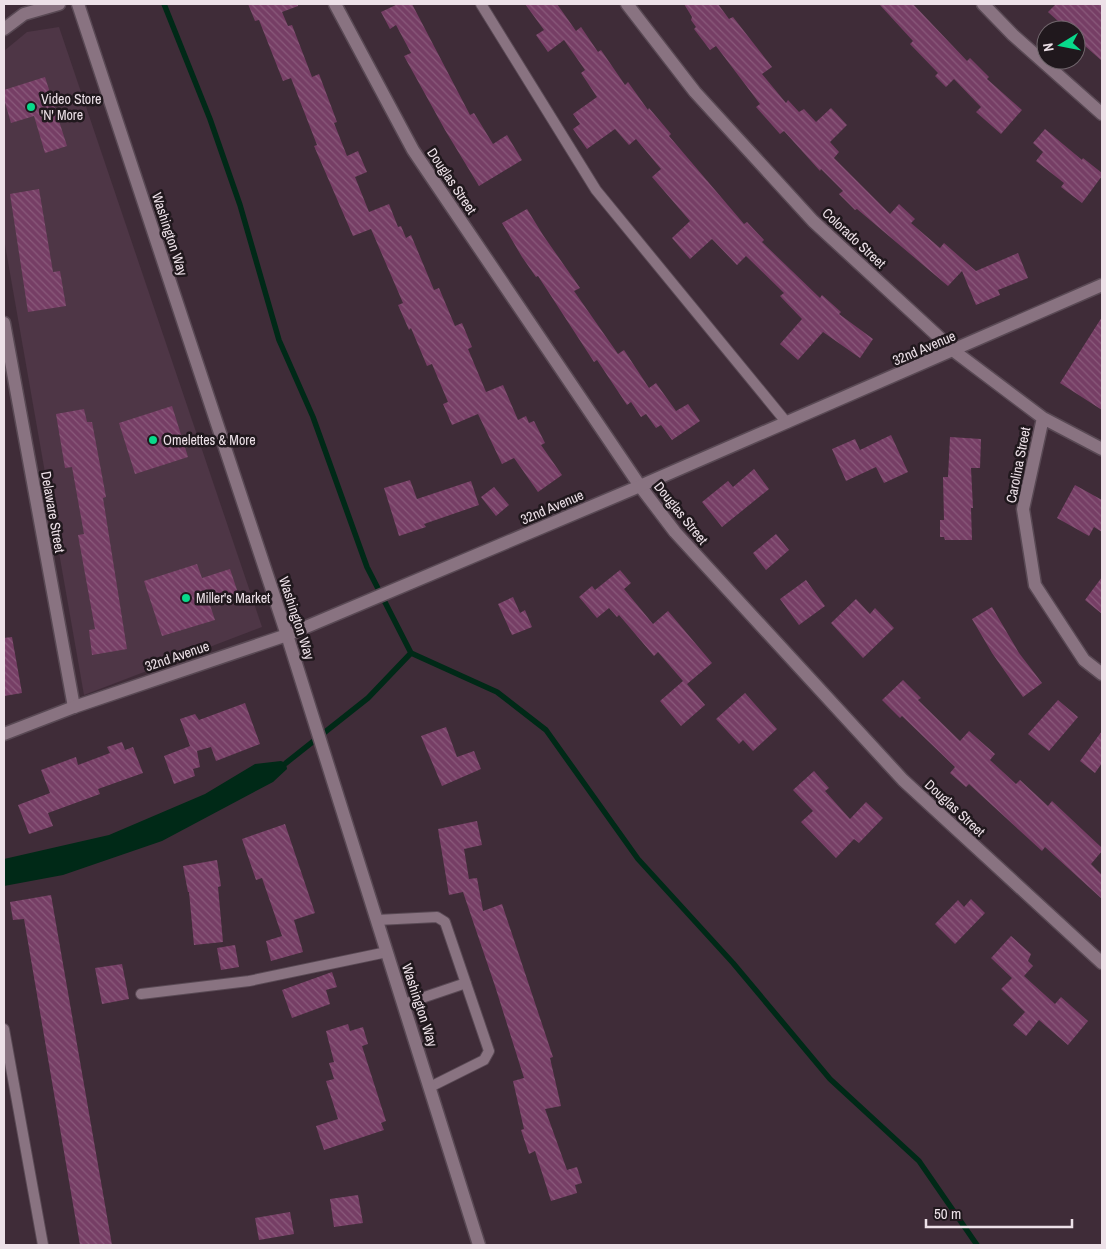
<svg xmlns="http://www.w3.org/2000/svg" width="1106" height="1249" viewBox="0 0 1106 1249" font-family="'Archivo Narrow',sans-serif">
	<defs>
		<pattern id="building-back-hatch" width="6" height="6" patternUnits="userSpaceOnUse" patternTransform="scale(1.25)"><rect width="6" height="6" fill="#763e65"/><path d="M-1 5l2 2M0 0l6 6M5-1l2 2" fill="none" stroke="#8a5a7b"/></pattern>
	</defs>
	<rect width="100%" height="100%" fill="#3f2c38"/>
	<path fill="#4e3646" d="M59 27 262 627 84 695 4 239V51L27 32Z"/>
	<path fill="#002917" d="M281 761 286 763 287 769 273 782 162 841 63 875 4 886V859L109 835 205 794 255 764Z"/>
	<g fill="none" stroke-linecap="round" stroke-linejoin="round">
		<path stroke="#002917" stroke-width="5.5" d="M164 4 210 119 240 205 279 340 313 417 367 567 411 653 497 692 546 730 638 859 733 963 830 1079 919 1161 977 1245
			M286 763 368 698 411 653"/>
	</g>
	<path fill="url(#building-back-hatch)" d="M248 4H298V6L282 12 288 26 292 25 312 77 319 74 337 122 334 123 347 156 358 151 367 172 355 177 369 212 389 204 398 227 401 226 406 238 411 235 434 290 439 288 455 326 462 323 472 347 468 349 486 392 503 385 518 420 526 416 529 423 534 421 545 443 541 445 562 475 538 492 514 458 502 464 478 414 452 425 443 404 448 402 432 364 427 366 411 328 409 330 398 305 403 303 371 229 353 236 314 146 317 145 291 78 283 81 259 20 255 21Z
		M398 4H412L470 115 474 113 493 144 507 135 522 160 479 186 445 130 404 56 411 53 396 25 390 29 381 12Z
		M525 4H557L576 31 581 27 598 52 601 50 625 85 628 82 648 110 649 108 671 134 669 136 744 224 747 222 764 240 762 242 820 298 822 295 841 312 839 314 873 339 860 358 823 332 798 360 780 344 802 319 780 296 784 293 746 256 737 265 712 239 690 259 672 238 690 221 652 177 661 169 636 139 629 145 615 129 587 149 573 129 580 124 573 114 597 97 581 73 585 70 564 40 548 52 536 35 544 30Z
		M684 4H718L729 19 733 17 772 67 762 74 786 103 788 100 799 112 804 109 816 122 831 108 847 125 830 142 839 152 834 158 890 214 899 204 915 219 911 223 940 248 944 243 976 271 1018 253 1028 278 998 290 1000 295 976 305 962 271 948 286 857 209 855 210 839 194 843 191 821 169 820 171 784 131 780 134 756 107 760 104 716 46 710 50 694 29 696 27 691 20 692 17Z
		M879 4H913L967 61 970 58 989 77 987 79 1022 110 1001 134 976 112 981 107 954 79 946 87 935 76 938 73 910 44 913 41Z
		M1056 4H1102V61L1076 38V30H1068L1048 12Z
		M45 77 67 146 45 153 34 116 11 123 4 99V90Z
		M1045 129 1082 160 1083 158 1102 173V176L1082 203 1061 187 1064 183 1036 161 1043 152 1033 143Z
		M39 189 53 272 60 271 66 306 28 312 10 194Z
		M527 209 543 235 580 288 574 291 618 354 624 350 649 388 656 383 676 411 688 404 700 421 672 440 661 425 656 428 646 414 641 417 631 402 627 405 597 360 594 362 538 276 536 277 522 257 502 223Z
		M1102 317V410L1060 383Z
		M172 406 188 457 135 474 119 423Z
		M84 409 87 422H92L106 497 103 498 127 649 92 655 89 630 95 629 78 535 84 534 72 467 65 468 56 414Z
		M891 435 908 472 884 483 876 467 846 481 832 449 855 439 860 450Z
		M950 437 981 439 980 468H971L973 508H971L972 540H945L944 537H940V520H944L943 477H948Z
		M754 469 769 489 722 527 702 502 728 481 733 487Z
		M410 480 417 499 471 481 479 505 424 524 426 527 399 536 384 488Z
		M1075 485 1102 500V532L1094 527 1089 536 1057 518Z
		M494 487 509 505 496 516 481 497Z
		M776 534 789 550 766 570 753 553Z
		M197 564 202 578 230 569 238 593 209 602 215 620 162 636 144 581Z
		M620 570 631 583 624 589 653 624 668 611 712 663 687 684 705 705 681 726 660 701 683 681 658 652 654 656 619 615 617 617 609 608 597 618 579 597 592 586 595 590Z
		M1102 577V614L1085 600Z
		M806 580 825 606 799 625 780 599Z
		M513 597 520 613 525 610 532 627 512 635 498 604Z
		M856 599 870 614 875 608 894 628 863 658 831 623Z
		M992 607 1019 653 1042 683 1023 697 992 653 972 619Z
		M12 637 22 693 4 696V638Z
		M903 680 921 698 918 700 960 741 969 731 995 754 990 760 1016 784 1020 780 1048 806 1052 801 1102 848V851L1091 864 1102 875V899L1045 847 1042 851 969 784 966 787 950 773 955 767 902 716 900 718 882 700Z
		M745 693 777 729 753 751 743 740 739 744 716 719Z
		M1058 700 1078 717 1049 751 1028 734Z
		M245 703 260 744 216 761 211 747 197 751 200 767 193 769 195 776 174 784 164 756 190 746 180 719 195 714 199 720Z
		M446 727 457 757 474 751 481 769 442 786 421 736Z
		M1102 731V763L1095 773 1080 761Z
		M122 742 125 750 133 747 143 773 98 789 100 794 48 813 53 826 29 834 18 805 50 793 41 770 76 757 78 765 110 753 107 747Z
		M814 771 829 788 825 791 850 819 866 802 883 818 859 843 854 839 836 858 801 822 813 811 793 790Z
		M477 821 482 845 464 849 469 879 477 878 483 911 502 904 553 1057 550 1058 561 1106 545 1109 567 1170 577 1167 582 1183 575 1185 577 1193 551 1201 535 1151 529 1154 521 1130 524 1129 513 1081 524 1078 495 986 463 892 449 895 438 829Z
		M285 824 315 913 294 920 303 952 271 961 266 941 282 936 262 878 256 880 242 839Z
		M217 860 221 886 218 887 223 942 194 945 189 892H188L183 866Z
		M51 895 112 1245H80L24 919 13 920 10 902Z
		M971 899 985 913 955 944 935 924 958 900 964 907Z
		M1011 936 1031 954 1028 961 1033 966 1024 976 1055 1004 1061 997 1088 1021 1068 1045 1039 1020 1026 1036 1013 1025 1025 1012 1001 989 1012 978 991 958Z
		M235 945 239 967 221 970 217 948Z
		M122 964 129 999 102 1004 95 968Z
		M332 972 337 987 326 990 330 1004 292 1018 282 990Z
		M348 1024 350 1031 363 1027 368 1044 362 1046 386 1121 381 1123 384 1130 324 1150 316 1126 338 1119 326 1081 334 1079 329 1063 334 1062 326 1031Z
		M358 1195 363 1223 334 1227 330 1199Z
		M290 1212 294 1234 259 1240 255 1218Z"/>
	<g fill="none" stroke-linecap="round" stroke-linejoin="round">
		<g stroke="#594954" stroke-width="12">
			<path id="lane" d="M481 4 596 190 787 423
				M377 920 437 917 445 922 489 1051 484 1060 430 1087
				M141 994 249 981 387 952
				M404 1004 466 983
				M4 1029 43 1245"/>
		</g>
		<g stroke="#594954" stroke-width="15">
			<path id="street" d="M335 4 413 150 640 486 675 532 903 780 1102 963
				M627 4 695 92 813 221 954 351 1043 418 1102 449
				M983 4 1013 35 1102 114
				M4 29 24 14 59 4
				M4 323 74 707
				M1043 418 1023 509 1035 585 1084 660 1102 674"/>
		</g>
		<g stroke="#594954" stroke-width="15">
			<path id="secondary" d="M78 4 287 635 479 1245
				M4 734 74 707 287 635 640 486 1102 285"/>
		</g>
		<use href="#lane" stroke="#897381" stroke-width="10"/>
		<use href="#street" stroke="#897381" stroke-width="12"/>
		<use href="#secondary" stroke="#897381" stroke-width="12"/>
	</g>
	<g fill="#08d98b" stroke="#20181d" stroke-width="2">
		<circle cx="31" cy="107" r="5"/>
		<circle cx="153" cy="440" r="5"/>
		<circle cx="186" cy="598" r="5"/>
	</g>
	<g text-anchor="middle" stroke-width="5" stroke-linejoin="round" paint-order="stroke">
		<g font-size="14" fill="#ede1e8" stroke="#20181d" text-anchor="start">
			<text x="41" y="104">Video Store<tspan x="41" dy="16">'N' More</tspan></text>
			<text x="163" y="445">Omelettes &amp; More</text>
			<text x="196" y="603">Miller's Market</text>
		</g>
		<g font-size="14" fill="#ede1e8" stroke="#20181d">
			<text transform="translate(452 181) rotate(56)" y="5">Douglas Street</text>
			<text transform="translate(170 234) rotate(72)" y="5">Washington Way</text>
			<text transform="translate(854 238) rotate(43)" y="5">Colorado Street</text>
			<text transform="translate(924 348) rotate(-23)" y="5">32nd Avenue</text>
			<text transform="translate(1018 465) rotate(-79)" y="5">Carolina Street</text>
			<text transform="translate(552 507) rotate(-23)" y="5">32nd Avenue</text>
			<text transform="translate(53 512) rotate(80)" y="5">Delaware Street</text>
			<text transform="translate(681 513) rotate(51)" y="5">Douglas Street</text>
			<text transform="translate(297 618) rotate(72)" y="5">Washington Way</text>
			<text transform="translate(177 656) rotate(-19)" y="5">32nd Avenue</text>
			<text transform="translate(955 808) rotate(43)" y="5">Douglas Street</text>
			<text transform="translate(420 1005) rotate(72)" y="5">Washington Way</text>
		</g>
	</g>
	<rect width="1106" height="1249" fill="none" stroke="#ede1e8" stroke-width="10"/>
	<g transform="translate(1061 45) rotate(260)"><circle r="24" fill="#20181d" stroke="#72686e"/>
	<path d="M0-4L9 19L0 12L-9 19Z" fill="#08d98b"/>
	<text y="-8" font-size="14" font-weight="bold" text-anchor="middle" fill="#ede1e8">N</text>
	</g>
	<path d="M926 1219v8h146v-8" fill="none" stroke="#ede1e8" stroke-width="2.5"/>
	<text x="934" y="1219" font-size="15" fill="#ede1e8" stroke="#20181d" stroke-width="4" paint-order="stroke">50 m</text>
</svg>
